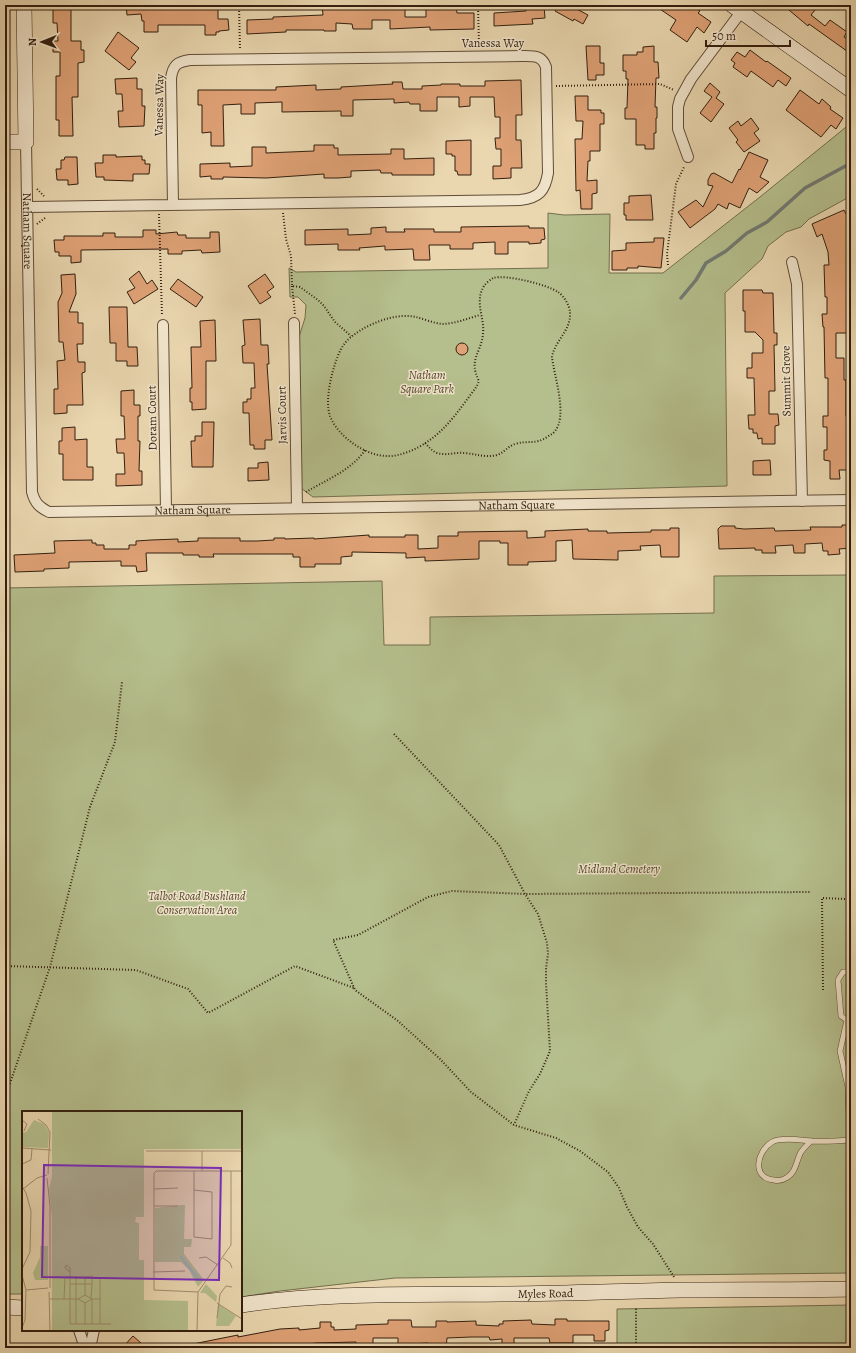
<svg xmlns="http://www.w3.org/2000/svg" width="856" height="1353" viewBox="0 0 856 1353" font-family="Alegreya,serif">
	<rect width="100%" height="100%" fill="#ead7b0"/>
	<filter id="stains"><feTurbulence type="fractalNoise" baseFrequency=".005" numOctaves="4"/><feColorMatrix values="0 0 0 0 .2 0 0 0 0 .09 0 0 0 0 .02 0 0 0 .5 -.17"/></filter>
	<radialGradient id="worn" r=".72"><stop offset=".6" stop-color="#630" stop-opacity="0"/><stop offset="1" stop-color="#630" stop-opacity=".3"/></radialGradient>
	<path fill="#b5bf8d" stroke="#746f4e" d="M851 123V196L809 219 801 227 786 232 768 246 762 259 725 293 727 486 313 497 301 488 298 340 305 318 306 305 298 297H290L289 268 296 272 548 268V213L564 215 610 214 609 273H663L760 197Z
		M851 575V1273L395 1278 280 1291 241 1297V1112H23V1294H5V588L382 581 384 645H430V617L714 613V576Z
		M851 1305V1348H617V1309Z"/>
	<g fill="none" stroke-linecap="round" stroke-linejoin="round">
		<path stroke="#717a73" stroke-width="3.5" d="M681 298 696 280 706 263 726 251 747 233 767 222 805 188 851 163"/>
	</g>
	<path fill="#dfa276" stroke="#331f0f" d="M126 5H185V9H208V8H218V19H228L229 30 219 31V32H216V35H205V25H158V32H144V21H142L141 14 127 15Z
		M322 5 367 6V8H387V6H405V17H426V7L456 5 457 13H474V29L430 30V27L390 29V20H372V29H353L352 24 336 23V31H324V30H286V32L247 34V20L273 19V17L323 15Z
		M558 5H569L588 15 583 24 574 19 573 21 555 11Z
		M654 5H679L684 9 687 5H692L700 11 698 13 711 22 704 33 697 27 687 42 670 30 676 20Z
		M783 5H819L811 15 825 26 830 20 847 32 844 37 851 41V54L809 24 808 26Z
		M526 6H544L545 18 532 19 533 24 494 26V13L526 11Z
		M53 8H71V41H81V50H84V62L78 63V97H72L73 136H59V120H56V76H60V52H53V41H58L57 23H53Z
		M118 32 139 48 131 58 136 62 129 70 105 51Z
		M586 46H600V63H604V75H596V80H588Z
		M654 46V62H658L659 78H656L655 107H657V118H656V133H654V149H645V145H636V119H625V108H627L628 79H626V71H623V55H637V52H643V47Z
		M750 50 766 62 767 61 791 78 786 86 778 80 773 87 751 71 747 77 733 67 735 63 731 60 737 52 745 57Z
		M137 78V89H142V106H145L144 126 119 127 118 111H123L122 94H116L115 79Z
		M521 80 522 115H516V140H521L522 168H511V178L493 179V166H501V149H496L495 138H500V117H495L494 97H470V106L459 107V97H437V111H420V104H410L409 102 394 103V99L353 100V116H341V111L282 112V102L255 103V114H241V104L223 105 224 146H211V132L202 133V105H198V90H276V87L316 85V90L341 89V87L393 84 392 82H402L403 89H422V86L441 85V84H460V86H485V81Z
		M710 83 720 92 716 98 724 104 711 122 700 113 712 97 704 91Z
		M800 90 819 104 822 99 831 107 830 109 843 118 836 129 831 125 821 137 786 110Z
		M575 96H588V110H601V113H604V124H600V151H590V161H588L587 181 597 180V193L592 194V209H581L580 190 576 191 575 139H582L583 121H576Z
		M751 118 759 129 754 133 760 141 744 152 736 142 738 140 729 128 738 121 741 126Z
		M471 140V175H458L457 171H455V156H452V154H446V141Z
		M314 145H334V148H338V155L391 154V149H404V159L434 158V175H392V173H381L380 170 351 171V177L338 178H324V174L266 178 223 177V179H211V176L200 177V164L230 163V167L252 166V147H266V153L314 151Z
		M749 152 768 160 760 177 769 182 757 193 749 188 740 208 729 203 727 209 718 204 715 209 690 228 678 212 696 200 703 207 713 186 708 185V180L711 174 714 173 732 183 739 169 740 170Z
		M103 155H116V157L142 156V160H145V164H150L149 174H133V181L104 180V177H96L95 163H103Z
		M65 157H77L78 184 68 185V180H57L56 169H61V160H64Z
		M651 195 653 220H626V215H624V203H629V196Z
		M844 210 846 214 848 213 851 220V333H836V358H844V380H846V416H848V428H851V470H839L840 479H830V461L824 460V450H827V427H823V416H828V378H825L824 327H823L822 314H827V297H825L824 265H829L828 252 822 234 817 237 812 224Z
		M529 226V228H544L545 239 541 240V243L529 244V242H508V254H495V242L473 243V249H450V245H429L430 260H414L413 249 385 250V246L359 248 360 250H338V244L305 245V230L348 229V235L371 234V228L386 227V232H405L404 229H434V232H461V227Z
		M143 230H156V234L177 232 178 235H186V238H210V232H219L220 252 202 253 201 250 182 251V254H168V249L81 250V262L71 263V256H59V252H55L54 240H64V236H103V233H115V237H143Z
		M654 238H664L661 268 638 266V268H627V270H612V251L626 250V243L654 242Z
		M139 271 147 284 152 280 158 289 134 304 127 292 135 288 129 279Z
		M75 274 76 294 69 312H78V323H83V344H77L78 362H85V372L82 373 83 405H67V413L54 414V389H58L57 361 65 360 63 342H59L58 302 62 293 61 275Z
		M265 274 274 287 267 292 271 297 260 304 248 286Z
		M178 279 203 297 196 307 170 289Z
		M743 290H762L763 293H773L774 333H777V345H774L775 391H769V414H778L779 425 775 426V444H762V438L758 439 757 433H753V429H749L748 415H755L754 378H747V368H752V353H763V340L755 332H745V311H743Z
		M109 307H127L128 347H137L138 366H127V361H116V343H110Z
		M260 319 261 345H268L269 364H267L272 440H265V449H254V445H250L249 413H243V402H247V399H251V388H255L254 363H243L242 346 245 345 243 320Z
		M215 320 216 361H206V409L192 410V402H190V388H192L191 347H201L200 321Z
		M456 349a6 6 0 1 1 12 0a6 6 0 1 1-12 0Z
		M134 390V405H140V416H138V441H140L139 471H142V485L116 486V474H125L124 453H117L116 439H125L124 416H121V391Z
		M202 422H214L213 467H192L191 441H195V436H202Z
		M75 427V440L87 439V467H93V480H63V454H59V441H62V428Z
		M770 460 771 475H753V461Z
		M268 462 269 480 248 481V468H258V463Z
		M842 525H851V548L839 549 840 554 828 555V551H823L822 543 805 544V553H794L793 545 775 546 776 553H762V550H755V548L719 549 718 529 721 526H735V528L744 529 774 528 775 531 811 530 810 527H842Z
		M670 528H679V557H661L660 545 640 546 641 550 618 551V560L573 559 572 540 556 541V561L528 562V565H508V543H500V541H479V559L425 561V557L406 558V553L352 552V556L341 557V564H315V567H300V557H293V554H213L214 557H199V555H183V553H146L147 571 137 572 136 566H121V561L69 562V568L44 569V571L15 572 14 555 55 553 54 541 92 540V543H96V545H104V549H129V545H136V541L151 540 178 539V542L198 541V538H240V541H257L274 540V538H285V539L314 538V539L369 535V537H405V535H418V549L438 548V536H458V532L527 531V538L545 537V531L588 529V531H607V533L651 532V530H670Z
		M555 1319H567V1321H609V1330L605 1331V1341H594V1335H573V1343H550L549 1338H514V1345L502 1346V1339L490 1340 489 1337H471L447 1338 446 1348H428V1343L410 1344 411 1346 398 1347V1338H373V1347H356V1342L316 1343 279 1348H194L193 1344 238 1335V1337L280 1329 299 1328V1330L320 1328V1322H331V1327H334V1330L356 1329V1325L388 1324V1320H411L412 1327H436V1321H447V1322L476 1321V1325L499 1326V1324H503V1321L531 1320 532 1324 555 1325Z
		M133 1336 141 1343 137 1348H122Z"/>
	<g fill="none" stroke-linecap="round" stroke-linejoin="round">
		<g stroke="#614d37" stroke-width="6">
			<path id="lane" d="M847 1020 841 1016 838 980 843 972H851
				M851 1020H847L840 1051 848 1087 851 1173
				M811 1141C808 1144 804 1148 801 1152 796 1161 796 1173 786 1178 783 1180 778 1181 774 1180 751 1178 757 1151 772 1142 781 1137 800 1140 811 1141 824 1142 838 1141 851 1140"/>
		</g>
		<g stroke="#614d37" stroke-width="12">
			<g id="street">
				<path id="s1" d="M26 142 32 492C35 503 39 507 49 512L851 500"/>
				<path d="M688 157 678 129V107L680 99 691 79 741 12"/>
				<path d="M28 207 520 200C539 198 545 191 548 173L546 67C542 55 534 56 522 56L190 60C177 62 173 65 171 78L173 205"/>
				<path d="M792 262 797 284 802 501"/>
				<path d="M294 323 297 508"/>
				<path d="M163 325 166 510"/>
				<path d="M79 1330 85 1348"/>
				<path d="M90 1348 94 1330"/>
			</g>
		</g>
		<g stroke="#331f0f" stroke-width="16">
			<g id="secondary">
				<path d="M732 5 851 90"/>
				<path d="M5 142H26L24 5"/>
				<path id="s2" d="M241 1305C327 1292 414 1295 501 1294 562 1294 622 1291 682 1290 738 1290 795 1290 851 1289"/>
				<path d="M5 1307 23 1308"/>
			</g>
		</g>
		<path stroke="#331f0f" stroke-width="2" stroke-dasharray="1 2" stroke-linecap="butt" d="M239 5 240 50
			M478 5 479 46
			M556 86 660 84 674 90
			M37 189 44 196
			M283 213 286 239 291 256 292 286 300 287 318 300 324 306 335 322 351 336
			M159 214 162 316
			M37 224 45 218
			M668 265 667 254 676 184 684 167
			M292 286 295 314
			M425 443C429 447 432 451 437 453 446 456 455 452 464 453 476 454 486 458 497 455 504 453 508 446 515 444 528 440 535 445 547 437 550 435 553 434 555 431 568 415 554 376 552 357 555 340 571 331 570 313 570 306 564 296 558 292 548 285 506 274 493 278 490 280 486 283 484 286 474 302 485 318 483 334 481 354 468 359 479 381L477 386C462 406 448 428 427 442 417 449 399 457 387 456 366 456 338 437 330 416 324 399 333 365 341 349 346 340 353 335 361 330 376 321 398 313 416 317 424 319 433 323 442 324 454 324 469 318 480 315
			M306 492C326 480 352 470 365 450
			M394 734 499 845 525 894 538 914 547 943 548 954 546 968V983L550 1051 540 1074 529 1091 514 1125
			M847 899 851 893
			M5 966 136 970 188 989 208 1013 295 966 354 988
			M823 990 822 898 847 899 851 903
			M5 1098 50 967 90 807 115 742 122 682
			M674 1277 653 1244 638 1227 627 1207 619 1188 608 1172 580 1151 556 1138 514 1125 471 1092 440 1059 398 1021 355 990 333 940 358 935 428 897 452 891 525 894 810 892
			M633 1348 636 1343V1307"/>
		<use href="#lane" stroke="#f1e5cc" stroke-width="5"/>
		<use href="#street" stroke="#f1e5cc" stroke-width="10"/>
		<use href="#secondary" stroke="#f1e5cc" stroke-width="15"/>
	</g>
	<g text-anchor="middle" stroke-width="3" stroke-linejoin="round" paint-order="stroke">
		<g font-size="12" fill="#331f0f" stroke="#f1e5cc">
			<text x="493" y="47">Vanessa Way</text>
			<text transform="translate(159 105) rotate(-89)" y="4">Vanessa Way</text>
			<text dy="4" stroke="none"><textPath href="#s1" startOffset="89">Natham Square</textPath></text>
			<text transform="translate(786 381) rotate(-91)" y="4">Summit Grove</text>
			<text transform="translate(282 415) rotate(-91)" y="4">Jarvis Court</text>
			<text transform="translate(152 418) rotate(-91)" y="4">Doram Court</text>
			<text dy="4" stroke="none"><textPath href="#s1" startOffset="845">Natham Square</textPath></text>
			<text dy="4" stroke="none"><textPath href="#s1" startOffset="521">Natham Square</textPath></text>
			<text dy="4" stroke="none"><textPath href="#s2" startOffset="305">Myles Road</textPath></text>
		</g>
		<g font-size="12" font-style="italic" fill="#54472e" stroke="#f1e5cc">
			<text x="427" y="379">Natham<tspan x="427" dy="14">Square Park</tspan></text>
			<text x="619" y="873">Midland Cemetery</text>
			<text x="197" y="900">Talbot Road Bushland<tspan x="197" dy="14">Conservation Area</tspan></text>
		</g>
	</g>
	<g transform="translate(22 1111)">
		<rect width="220" height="220" fill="#ead7b0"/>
		<path d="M30 0H220V38H122V106H114L113 111 117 112V149H122V189L166 190V220H30V106L27 78 30 66ZM12 9 22 13 27 21 26 37 0 36V22L4 21ZM159 94H163L162 128H170L169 136H162V143L182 169 176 176 167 159 159 151H133V97ZM18 135H26V169H13L11 162 18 146ZM184 173 195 185 194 191 183 182H178ZM196 193 214 205 207 215H194Z" fill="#b5bf8d"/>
		<path fill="none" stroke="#9bb7b5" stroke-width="2" d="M158 145 178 170"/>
		<path fill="none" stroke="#a18d70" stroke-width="1" d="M16 8 24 14 28 21 26 63M0 9 5 13 2 20M0 37 29 39M124 40H220M180 40V60M0 53 9 49 10 38M172 60V126L190 128V81L172 79M25 67 28 95V177M0 75 4 82 9 100 8 141 0 158M1 78 15 67 25 64M132 78 156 77M132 95H156M177 147 184 146 196 154M201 147 208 152 210 157M48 161 43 157 44 154 48 157V213H89M131 161 163 160M0 164 4 179 3 209 0 217M63 166 70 165V173M70 167H78V188H70M48 173H70L69 187M4 179 26 177M27 181 28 220M176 181 132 179V62L134 60H220M28 188H56L63 184 70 188 63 192 56 188M42 188 43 166H63V184M70 188V213M78 188V213M195 192 220 208M195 207 198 183 204 175 210 176M54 213V165M63 213V192M175 220 176 181 209 134V60"/>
		<path fill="#7b2cbf" fill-opacity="0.15" stroke="#7b2cbf" stroke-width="2" d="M22 54 199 57 197 169 20 166Z"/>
		<rect width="220" height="220" fill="none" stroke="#331f0f" stroke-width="2"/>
	</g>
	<rect width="856" height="1353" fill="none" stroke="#ead7b0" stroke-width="20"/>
	<rect x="6" y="6" width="844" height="1341" fill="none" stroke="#331f0f" stroke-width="2"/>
	<rect x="10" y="10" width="836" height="1333" fill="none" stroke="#331f0f"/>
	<g transform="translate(42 42) rotate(269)" stroke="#f1e5cc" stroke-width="3" paint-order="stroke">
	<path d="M0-3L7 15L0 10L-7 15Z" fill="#331f0f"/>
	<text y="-6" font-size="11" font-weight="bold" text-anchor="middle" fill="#331f0f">N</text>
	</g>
	<path d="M706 40v6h84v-6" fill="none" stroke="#331f0f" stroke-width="2"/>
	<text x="712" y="40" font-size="12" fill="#331f0f" stroke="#f1e5cc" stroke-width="3" paint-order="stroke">50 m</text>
	<rect width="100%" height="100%" filter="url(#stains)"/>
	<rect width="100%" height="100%" fill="url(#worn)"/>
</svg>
